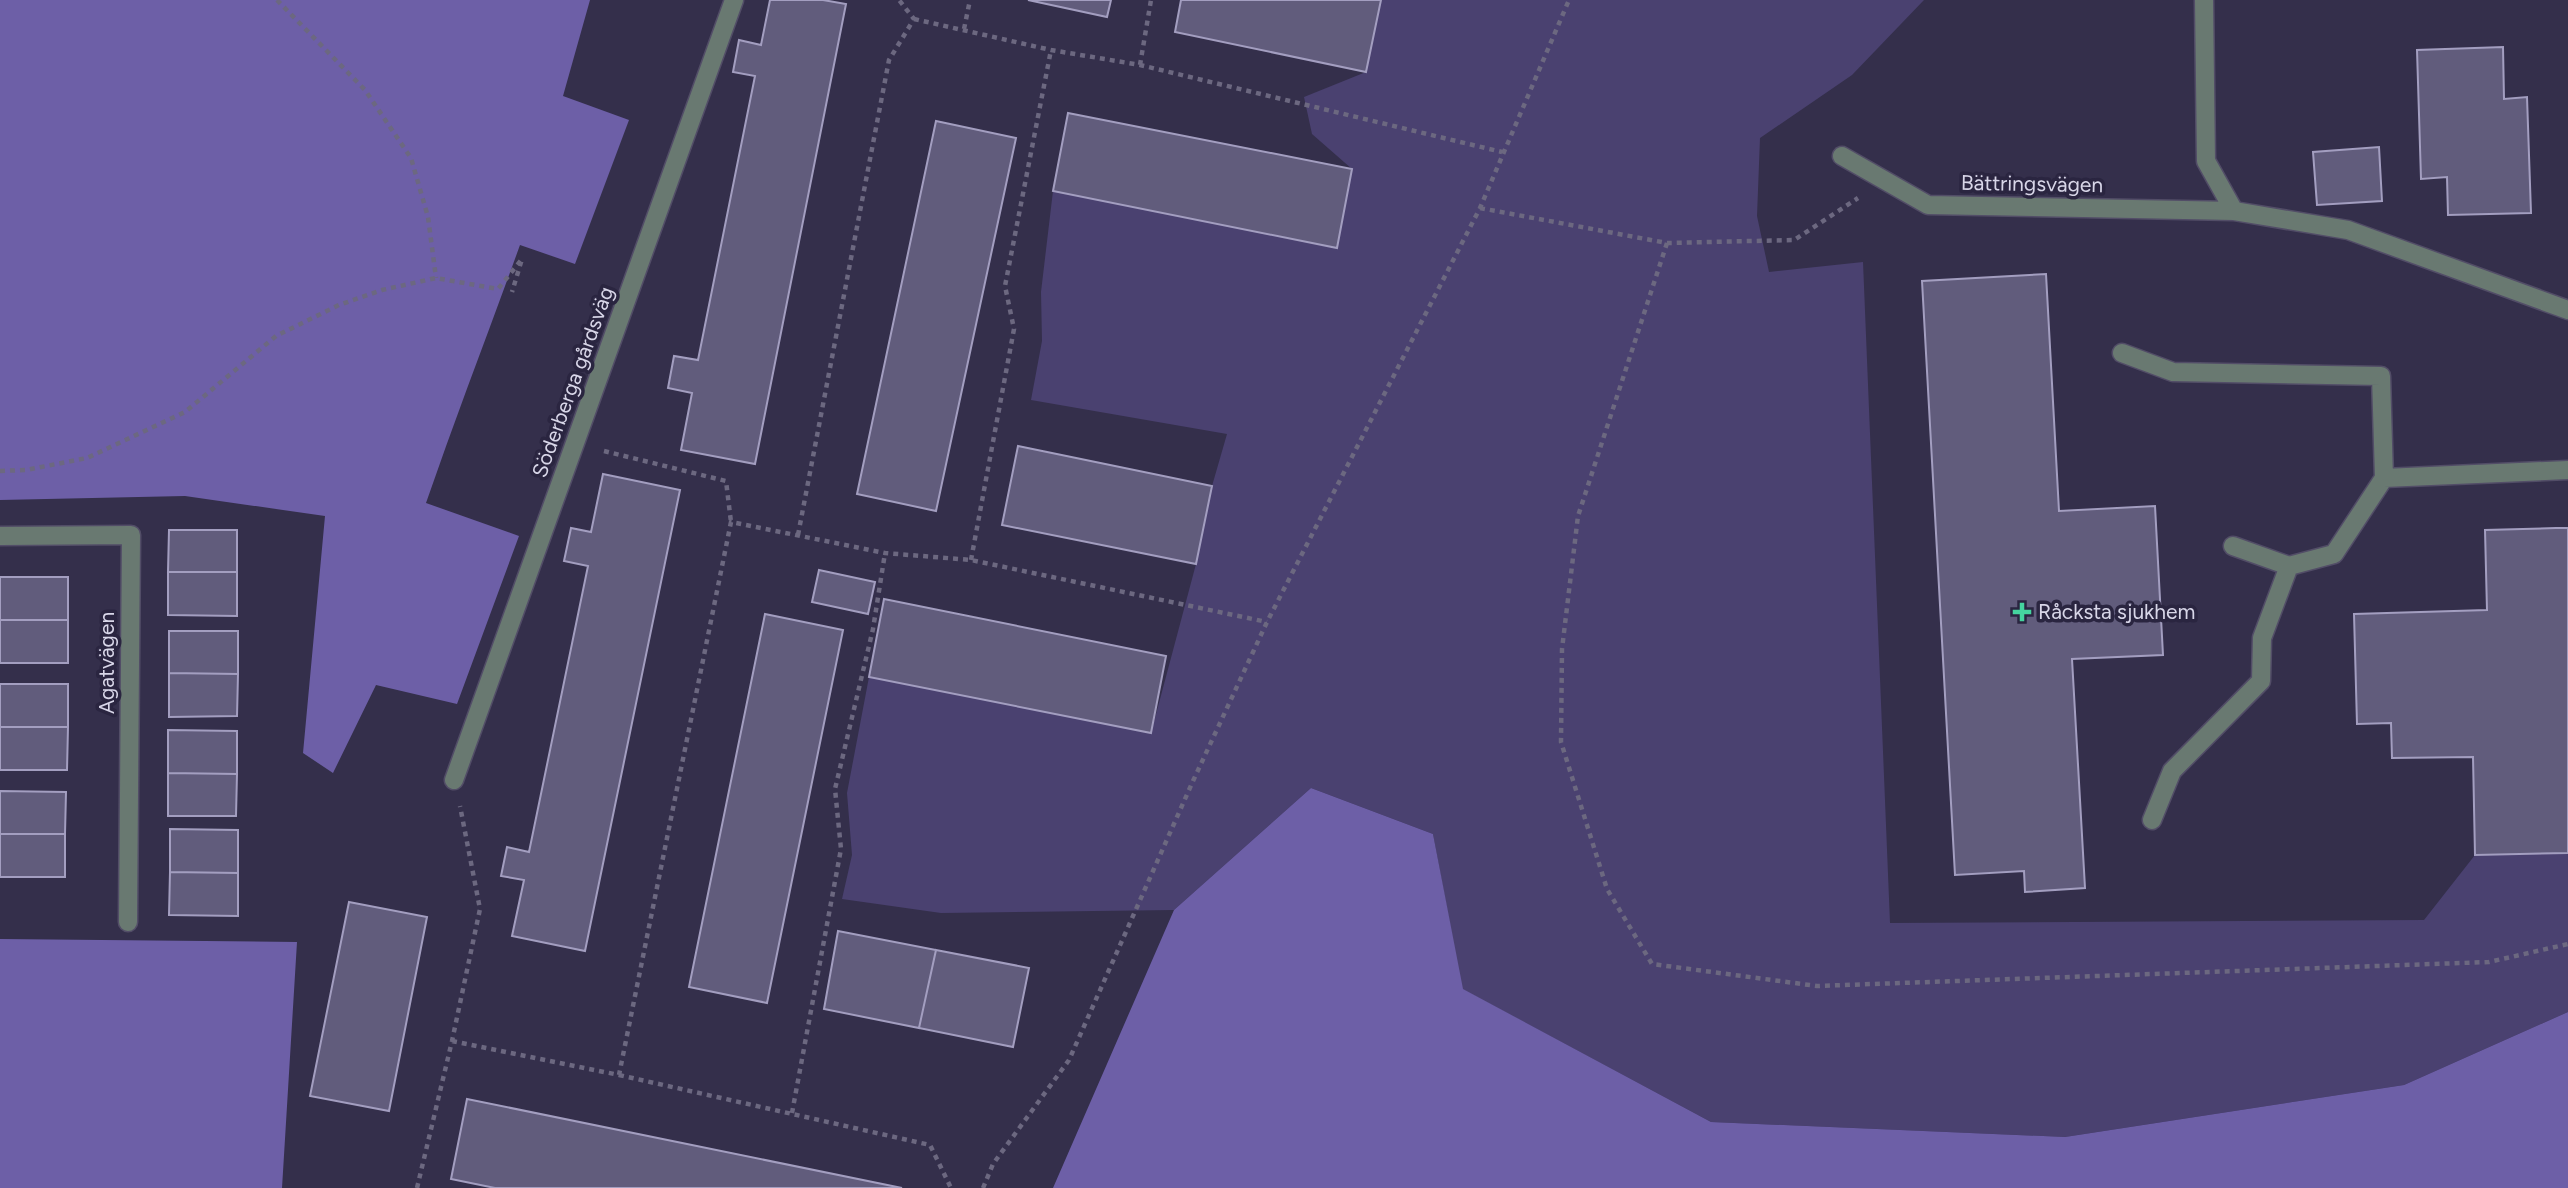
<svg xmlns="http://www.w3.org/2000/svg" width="2568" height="1188" viewBox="0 0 2568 1188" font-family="Figtree,sans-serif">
	<rect width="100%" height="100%" fill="#342f4b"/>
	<path fill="#4a4170" d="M1381 0H1924L1852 75 1760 138 1757 216 1769 272 1863 262 1890 923 2424 920 2475 855 2568 853V1012L2404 1085 2065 1137 1711 1122 1462 989 1433 834 1311 788 1174 910 941 913 842 899 852 855 847 793 869 677 1151 733 1196 564 1212 486 1227 434 1031 400 1042 341 1041 292 1053 191 1336 248 1352 169 1312 134 1304 97 1366 72Z"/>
	<path fill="#6d5fa7" d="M0 0H590L563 96 629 120 575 264 520 245C489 331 456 416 426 503L519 536 457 704 376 685 333 773 303 753 325 516 185 496 0 500Z
		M1311 788 1433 834 1463 989 1711 1122 2065 1137 2404 1085 2568 1012V1188H1053L1174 910Z
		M0 939 297 942 282 1188H0Z"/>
	<path fill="#615c7c" stroke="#a39ec0" stroke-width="2" d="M770 0H823L846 4 755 464 681 450 692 393 668 388 674 356 698 360 755 76 733 72 739 40 761 45Z
		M1028 0H1111L1107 17Z
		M1181 0H1381L1366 72 1175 32Z
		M2503 47 2504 99 2527 97 2531 213 2448 215 2447 177 2421 179 2417 50Z
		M1068 113 1352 169 1337 248 1053 191Z
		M936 121 1016 138 936 511 857 494Z
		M2379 147 2382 201 2317 205 2313 152Z
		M2046 274 2059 511 2155 506 2163 655 2072 659 2085 888 2025 892 2024 871 1955 875 1922 281Z
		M1018 446 1212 486 1196 564 1002 525Z
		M603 474 680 490 585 951 512 936 524 880 501 876 507 847 529 852 588 566 564 561 571 528 591 532Z
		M2556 528H2568V853L2475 855 2473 757 2392 758 2391 723 2357 724 2354 614 2487 610 2485 530Z
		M169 530H237V572H168Z
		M819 570 875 582 868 614 812 602Z
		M168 572H237V616L168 615Z
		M0 577H68V620H0Z
		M884 599 1166 656 1151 733 869 677Z
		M765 614 843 630 767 1003 689 987Z
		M0 620H68V663H0Z
		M169 631H238V674L169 673Z
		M169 673 238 674 237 716 169 717Z
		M0 684H68V727H0Z
		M0 727H68L67 770H0Z
		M168 730 237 731V774L168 773Z
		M168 773 237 774 236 816H168Z
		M0 791 66 792 65 834H0Z
		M170 829 238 830V873L170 872Z
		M0 834H65V877H0Z
		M170 872 238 873V916L169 915Z
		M349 902 427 917 389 1111 310 1096Z
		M838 931 936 950 919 1028 824 1009Z
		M936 950 1029 968 1013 1047 919 1028Z
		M467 1099 902 1188H495L451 1179Z"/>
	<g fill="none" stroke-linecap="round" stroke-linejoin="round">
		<g stroke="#524d67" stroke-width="21">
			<path id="minor" d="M2204 0 2206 161 2234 211
				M1842 156 1928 205 2234 211 2348 230 2568 310
				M2122 353 2173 372 2381 376 2384 478
				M0 536 131 535 128 922
				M2233 546 2289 566 2334 554 2384 478 2568 470
				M454 780 734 0
				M2152 820 2172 771 2261 681 2262 638 2289 566"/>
		</g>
		<path stroke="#6c6880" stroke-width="4.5" stroke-dasharray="5 5" stroke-linecap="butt" d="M277 0 365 90 411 158 428 217 436 278
			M914 19 1051 50 1140 65 1502 152
			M964 29 970 0
			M1140 65 1151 0
			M1480 208 1667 243 1794 240 1858 198
			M1667 243 1578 516 1562 649 1561 742 1607 889 1652 964 1817 986 2489 962 2568 944
			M604 451 726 481 731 522
			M0 471 26 470 87 458 185 412 276 336 339 305 382 290 436 278 498 289 522 259 512 292
			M798 535 889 60 914 19 899 0
			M971 560 1014 329 1005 286 1051 50
			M452 1041 619 1075 731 522 885 553 971 560 1267 622
			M619 1075 930 1145 951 1188
			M792 1113 841 849 835 789 873 629 885 553
			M417 1188 452 1041 480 909 460 806
			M983 1188 993 1164 1069 1060 1193 781 1267 622 1480 208 1569 0"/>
		<use href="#minor" stroke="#697971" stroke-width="18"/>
	</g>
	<path fill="#45d49f" stroke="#2a2540" stroke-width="2.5" d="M2018.5 601.5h7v7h7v7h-7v7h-7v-7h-7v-7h7z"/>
	<g text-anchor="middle" stroke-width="7" stroke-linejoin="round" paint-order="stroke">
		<g font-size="21" fill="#d8d6e8" stroke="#2a2540">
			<text transform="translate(2032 184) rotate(1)" y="7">Bättringsvägen</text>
			<text transform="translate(573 382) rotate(-70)" y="7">Söderberga gårdsväg</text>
			<text transform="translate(107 663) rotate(-90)" y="7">Agatvägen</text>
		</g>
		<g font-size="21" fill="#d8d6e8" stroke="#2a2540" text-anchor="start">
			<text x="2038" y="619">Råcksta sjukhem</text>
		</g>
	</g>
</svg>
